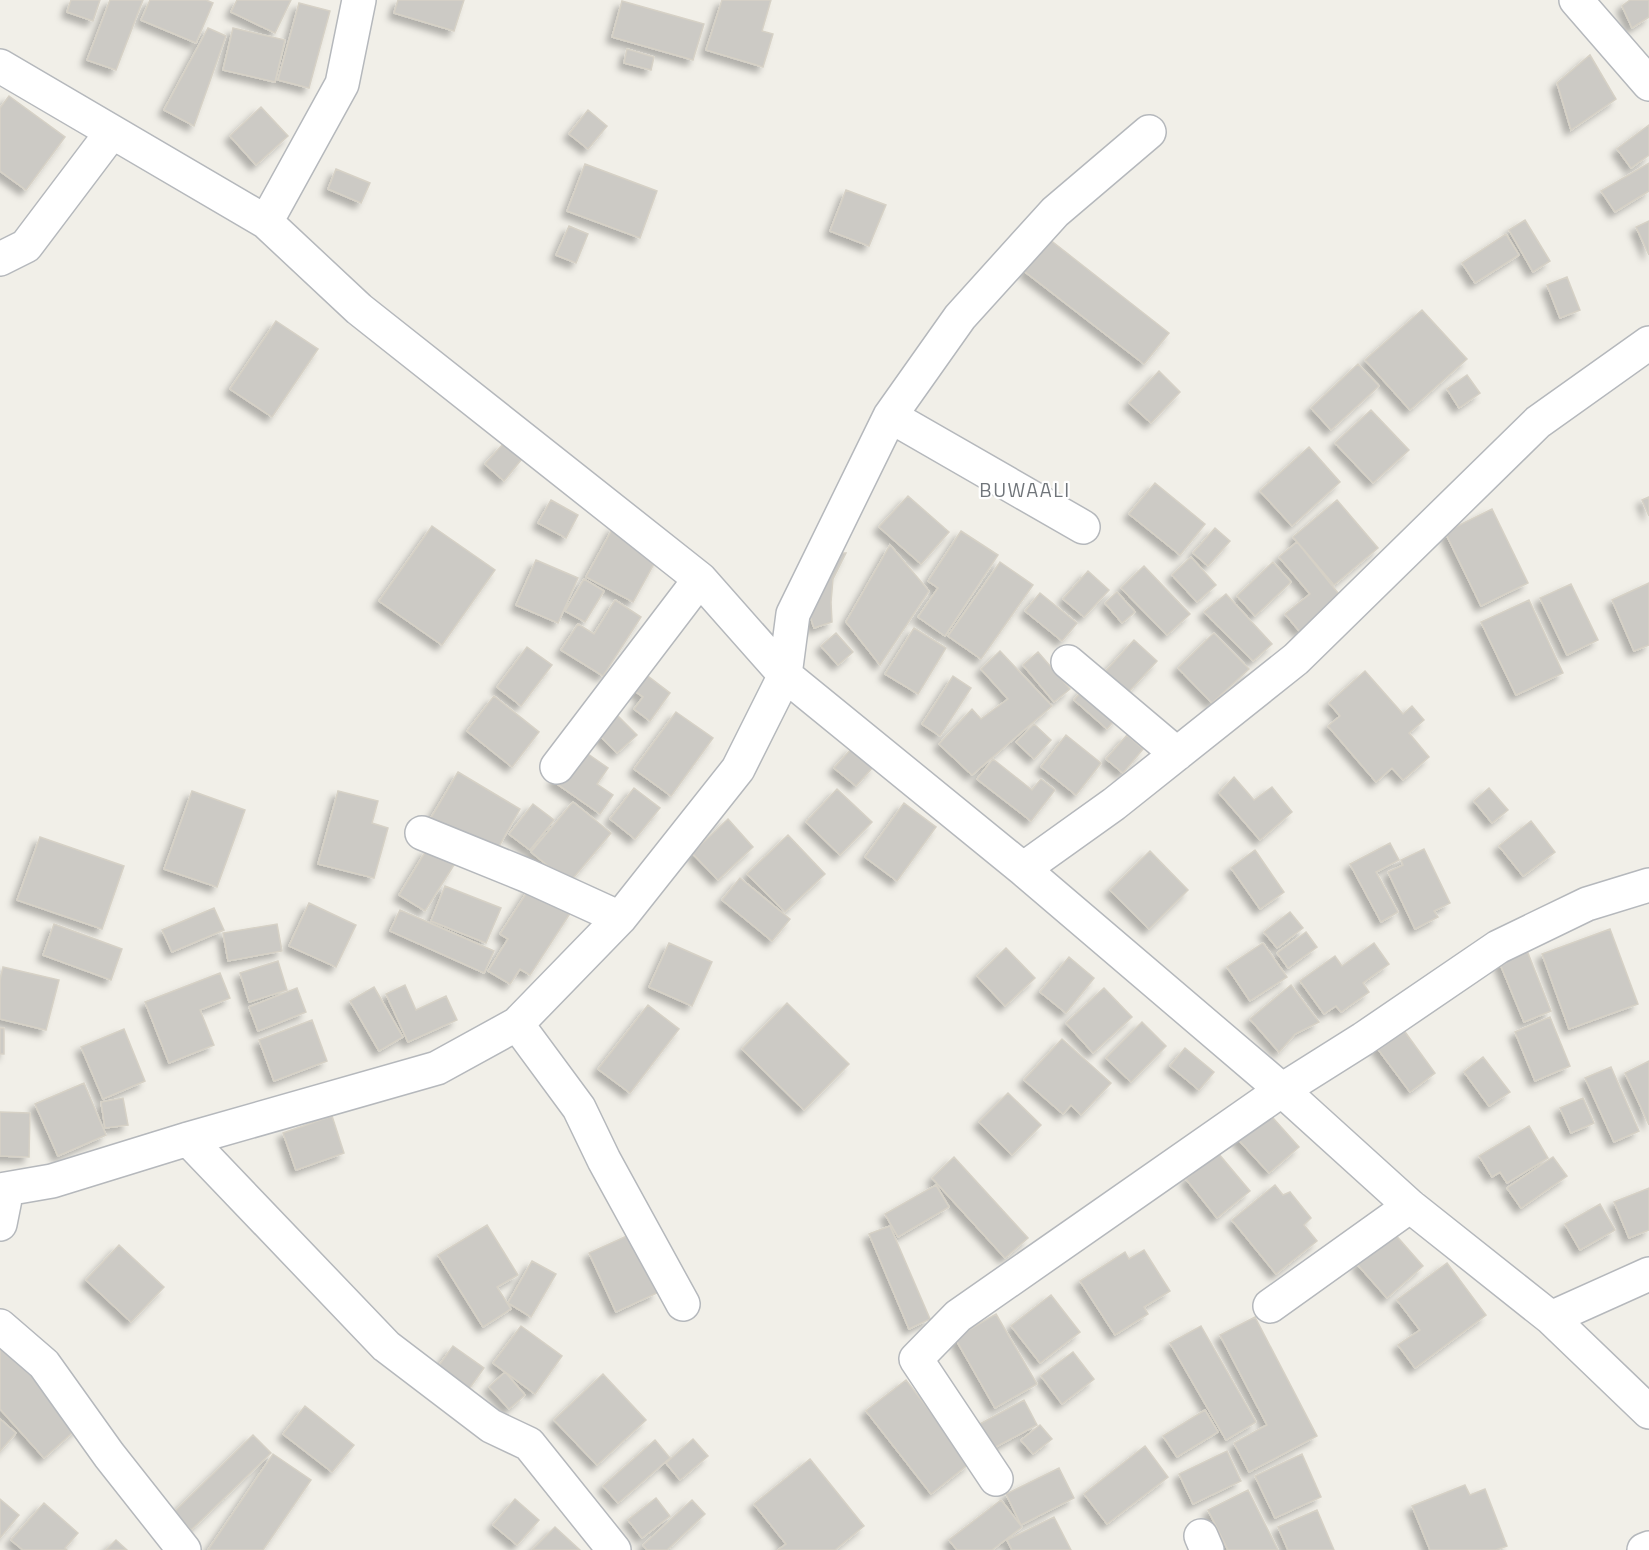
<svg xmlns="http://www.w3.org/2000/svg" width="1649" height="1550" viewBox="0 0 1649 1550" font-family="'Titillium Web',sans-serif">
	<defs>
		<filter id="shadow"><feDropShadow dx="-5.5" dy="5.5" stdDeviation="3" flood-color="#0004"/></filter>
	</defs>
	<rect width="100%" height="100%" fill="#f1efe8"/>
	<path fill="#cccac5" stroke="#d6d1c6" stroke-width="1.5" filter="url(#shadow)" d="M71 0H100L93 21 67 12Z
		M110 0H143L116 70 87 60Z
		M150 0H206L213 3 196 43 141 20Z
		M237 0H291L275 33 231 12Z
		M398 0H464L454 31 394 13Z
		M722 0H771L762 31 773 34 763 67 706 50Z
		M1630 0H1649V17L1632 28 1622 6Z
		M622 1 704 24 693 60 612 37Z
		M299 3 330 11 309 88 278 80Z
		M208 28 226 36 194 126 164 110Z
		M233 28 285 40 275 82 223 70Z
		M627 49 654 57 651 70 624 63Z
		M1590 55 1616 99 1571 130 1557 83Z
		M9 96 65 137 26 190 0 171V108Z
		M261 107 288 136 256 165 230 136Z
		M588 110 607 126 588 149 569 134Z
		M1649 125V155L1631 168 1617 149Z
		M1649 163V191L1615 212 1601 191Z
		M585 164 657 191 640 238 567 211Z
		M336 169 370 183 361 203 328 189Z
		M846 190 886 205 869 246 830 231Z
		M1525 220 1550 261 1533 272 1509 230Z
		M1649 221V255L1636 227Z
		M569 226 588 234 576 263 556 255Z
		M1506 234 1519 255 1475 283 1462 263Z
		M1049 239 1169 333 1144 364 1024 271Z
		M1567 277 1580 310 1560 318 1547 285Z
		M1422 310 1467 359 1410 410 1365 360Z
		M276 321 318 349 272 417 230 389Z
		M1358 364 1379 386 1331 430 1311 408Z
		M1159 371 1180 392 1151 423 1129 403Z
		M1467 375 1480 393 1459 408 1447 389Z
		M1371 410 1409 450 1373 483 1335 443Z
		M503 444 521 460 504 481 485 464Z
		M1309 447 1340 482 1292 526 1260 491Z
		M1155 483 1205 524 1180 555 1129 514Z
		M908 496 949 532 921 564 879 527Z
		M1649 497V516L1642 500Z
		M551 500 578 515 566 538 538 523Z
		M1337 500 1378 548 1334 585 1293 537Z
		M1492 509 1528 583 1481 606 1445 532Z
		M432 526 495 570 442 645 379 601Z
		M614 526 661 551 633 602 586 577Z
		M1215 528 1230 541 1208 566 1193 553Z
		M961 531 998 555 945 636 918 617 938 588 928 581Z
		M1297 542 1342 598 1300 632 1285 614 1310 594 1279 557Z
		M890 545 929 591 880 665 846 622Z
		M828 553H846L833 579 831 602 832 622 814 628 809 613Z
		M1191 557 1216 585 1197 602 1172 575Z
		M536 560 578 578 558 623 516 605Z
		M1000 562 1033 585 981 659 948 636Z
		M1273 562 1291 582 1255 616 1237 596Z
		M1144 566 1190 614 1167 635 1121 588Z
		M1088 571 1109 590 1084 617 1063 599Z
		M584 579 604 591 585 622 565 611Z
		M1649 583V645L1634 651 1612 600Z
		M1571 584 1598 640 1567 655 1540 598Z
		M1117 592 1135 612 1122 623 1105 603Z
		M1040 593 1077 623 1062 641 1025 611Z
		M1226 594 1272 644 1253 661 1204 612Z
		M615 600 641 617 603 676 561 650 578 624 594 634Z
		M1529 600 1563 673 1516 695 1481 622Z
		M914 628 946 648 918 694 885 674Z
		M836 633 853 652 838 665 821 646Z
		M1214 633 1249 669 1212 703 1178 668Z
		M1134 640 1157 661 1125 696 1102 675Z
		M527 647 552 665 521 706 497 687Z
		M1000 651 1052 706 972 775 939 744 972 709 981 719 1008 699 981 669Z
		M1038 652 1070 689 1054 702 1023 665Z
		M640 670 670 693 650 721 634 709 643 697 628 686Z
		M1365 671 1403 714 1412 706 1424 720 1409 733 1429 757 1403 780 1392 768 1376 782 1328 726 1340 716 1329 703Z
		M953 676 971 688 940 736 922 724Z
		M1085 687 1118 716 1107 729 1074 700Z
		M494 696 539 732 512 767 467 731Z
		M612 710 637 735 617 753 593 729Z
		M676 712 713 738 671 796 634 769Z
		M1034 724 1051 740 1034 759 1016 742Z
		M1066 735 1101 763 1076 795 1041 767Z
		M1127 735 1143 749 1123 773 1106 759Z
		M578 747 608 768 597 784 613 795 600 814 553 781Z
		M853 747 874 766 856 786 834 768Z
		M993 759 1032 790 1041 779 1055 790 1031 821 977 779Z
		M458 772 520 809 493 857 429 821Z
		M1234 777 1254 800 1272 787 1292 812 1260 840 1219 793Z
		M634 788 660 808 635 839 610 819Z
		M1489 788 1508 810 1492 823 1474 801Z
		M837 789 872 822 840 855 806 822Z
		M192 791 245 810 217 887 164 869Z
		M338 791 378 801 372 823 388 828 374 878 318 864Z
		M573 802 611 833 569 883 531 852Z
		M904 803 936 827 897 881 865 857Z
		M533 804 554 820 530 850 509 834Z
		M728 819 753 847 718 880 692 853Z
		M1531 821 1555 852 1523 876 1499 846Z
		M788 835 825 874 785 912 747 874Z
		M40 837 124 866 102 929 17 900Z
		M1390 843 1399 860 1376 872 1398 912 1381 922 1350 864Z
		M427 849 454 865 425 911 399 895Z
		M1424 849 1450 903 1434 911 1438 917 1415 929 1388 872 1403 865 1401 860Z
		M1255 850 1284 892 1260 909 1231 868Z
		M1150 851 1188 890 1149 929 1110 890Z
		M740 878 790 919 772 941 722 900Z
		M445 886 501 908 486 943 431 921Z
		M531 886 571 912 530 975 520 969 510 984 488 971 508 939 500 934Z
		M309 903 356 925 336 967 289 946Z
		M214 908 224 930 172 952 162 930Z
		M400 910 494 951 484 973 390 931Z
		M1290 912 1303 928 1277 948 1264 932Z
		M54 924 122 949 111 980 43 955Z
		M277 924 282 951 228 961 223 933Z
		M1610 929 1638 1004 1569 1029 1542 954Z
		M1306 932 1317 947 1288 968 1277 953Z
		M669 943 712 962 692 1006 649 987Z
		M1263 943 1287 977 1250 1001 1227 967Z
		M1374 943 1389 964 1363 983 1369 992 1341 1012 1336 1006 1324 1014 1300 981 1335 956 1342 966Z
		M1006 948 1035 978 1005 1006 977 976Z
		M1526 948 1551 1011 1524 1022 1498 959Z
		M1069 957 1094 978 1066 1013 1040 992Z
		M278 961 287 990 249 1002 240 973Z
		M3 967 59 980 46 1030 0 1019V980Z
		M220 973 230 998 200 1010 214 1045 169 1063 145 1002Z
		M405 985 416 1010 446 996 457 1020 408 1042 386 994Z
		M1291 985 1319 1022 1295 1034 1279 1052 1250 1019Z
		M374 987 403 1037 379 1051 350 1001Z
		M297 988 306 1012 258 1031 249 1007Z
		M1104 988 1132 1017 1093 1053 1066 1023Z
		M787 1003 849 1064 804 1110 742 1049Z
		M648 1005 679 1029 630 1093 598 1069Z
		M1550 1017 1570 1066 1535 1081 1515 1032Z
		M312 1020 327 1061 274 1081 259 1040Z
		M1142 1022 1166 1046 1131 1082 1106 1058Z
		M1400 1025 1435 1073 1410 1092 1374 1044Z
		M0 1028H4V1054H0Z
		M124 1029 145 1081 103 1099 81 1047Z
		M1062 1039 1111 1083 1081 1115 1071 1105 1063 1114 1024 1080Z
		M1185 1048 1214 1072 1199 1090 1170 1066Z
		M1483 1057 1510 1092 1489 1106 1464 1072Z
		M1649 1061V1125L1625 1073Z
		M1611 1067 1639 1131 1614 1142 1585 1078Z
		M84 1083 106 1135 58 1156 35 1104Z
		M1008 1093 1041 1125 1012 1155 979 1122Z
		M123 1098 128 1125 105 1128 101 1102Z
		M1583 1098 1594 1123 1571 1133 1560 1108Z
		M1265 1109 1299 1147 1269 1173 1235 1136Z
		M0 1112 30 1113 29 1157 0 1156Z
		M332 1116 344 1153 296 1170 283 1133Z
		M1529 1126 1548 1158 1507 1183 1500 1172 1492 1177 1479 1156Z
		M1218 1153 1250 1191 1217 1218 1186 1179Z
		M954 1157 1028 1238 1005 1258 932 1178Z
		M1553 1157 1567 1176 1521 1208 1507 1188Z
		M936 1185 949 1207 898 1237 885 1214Z
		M1275 1185 1283 1195 1290 1192 1311 1218 1304 1225 1317 1241 1276 1274 1232 1220Z
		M1649 1188V1230L1629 1238 1614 1202Z
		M1600 1204 1615 1230 1580 1250 1565 1224Z
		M487 1225 518 1275 497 1287 511 1309 483 1327 438 1255Z
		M890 1226 930 1319 909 1329 869 1234Z
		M1393 1232 1423 1266 1387 1298 1357 1264Z
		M629 1235 657 1293 616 1312 589 1253Z
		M119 1245 164 1287 131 1322 86 1280Z
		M1144 1250 1170 1291 1144 1307 1148 1314 1115 1335 1080 1281 1125 1252 1129 1259Z
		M532 1261 556 1274 531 1317 508 1303Z
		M1447 1263 1486 1315 1415 1368 1398 1345 1420 1330 1397 1300Z
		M1051 1295 1080 1332 1040 1363 1011 1326Z
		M996 1314 1037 1384 995 1408 955 1338Z
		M1255 1317 1317 1436 1249 1472 1234 1443 1267 1425 1220 1335Z
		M521 1326 562 1356 535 1394 493 1363Z
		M1201 1326 1256 1422 1226 1440 1170 1343Z
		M4 1340 80 1426 44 1458 0 1409V1343Z
		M453 1346 484 1368 469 1389 437 1368Z
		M1073 1352 1094 1379 1062 1404 1041 1376Z
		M505 1372 525 1395 509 1409 489 1387Z
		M603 1374 646 1420 597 1465 554 1420Z
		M906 1380 970 1463 931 1494 866 1411Z
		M1024 1400 1037 1425 990 1450 976 1426Z
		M305 1406 354 1445 332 1472 283 1434Z
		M1205 1410 1218 1432 1177 1457 1163 1436Z
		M0 1419 16 1433 0 1451Z
		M1040 1425 1052 1439 1033 1454 1021 1440Z
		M253 1435 271 1453 191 1530 174 1512Z
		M693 1439 708 1456 680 1480 666 1463Z
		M655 1440 670 1458 618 1503 603 1486Z
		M1145 1446 1168 1477 1107 1524 1084 1494Z
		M1227 1451 1241 1481 1193 1504 1179 1474Z
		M273 1454 311 1480 263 1550H208Z
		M1302 1454 1321 1497 1275 1518 1255 1476Z
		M810 1459 864 1526 835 1550H778L786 1544 754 1504Z
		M1059 1468 1074 1498 1021 1525 1006 1494Z
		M1465 1485 1470 1495 1485 1489 1507 1546 1496 1550H1430L1412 1506Z
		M1248 1490 1278 1550H1228L1208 1510Z
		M656 1498 670 1516 642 1538 628 1520Z
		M0 1499 19 1515 0 1538Z
		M515 1499 539 1520 517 1545 493 1525Z
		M692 1500 705 1514 667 1550H647L643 1545Z
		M1001 1500 1022 1527 992 1550H957L949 1540Z
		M44 1503 78 1533 65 1548 67 1550H23L11 1540Z
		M1317 1510 1334 1550H1288L1278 1527Z
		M1054 1517 1071 1550H1012L1007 1540Z
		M555 1527 580 1550H532Z
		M116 1540 127 1550H106Z"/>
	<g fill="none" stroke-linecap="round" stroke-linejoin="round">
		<g stroke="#b5b8bc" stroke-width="36">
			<path id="minor" d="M1576 0 1649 84
				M0 66 266 222 359 309 700 579 785 675 1023 869 1282 1090 1410 1206 1551 1318 1649 1412
				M266 222 342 84 359 0
				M0 259 26 246 112 132
				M890 416 1083 527
				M1068 662 1177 754
				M557 767 700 579
				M422 833 528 876 620 918
				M1023 869 1114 804 1296 659 1538 422 1649 343
				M517 1024 579 1108 604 1160 683 1304
				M188 1139 386 1346 491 1426 529 1444 614 1550
				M0 1190 52 1181 188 1139 437 1068 517 1024 620 918 738 769 785 675 793 614 890 416 960 317 1055 212 1149 132
				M0 1224 7 1189
				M1270 1306 1410 1206
				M1551 1318 1649 1274
				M0 1326 44 1364 109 1455 184 1550
				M996 1479 916 1359 958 1316 1282 1090 1363 1039 1498 947 1587 904 1649 885
				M1201 1536 1207 1550
				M1644 1550 1649 1548"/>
		</g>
		<use href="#minor" stroke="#fff" stroke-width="33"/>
	</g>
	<g text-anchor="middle" stroke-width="4.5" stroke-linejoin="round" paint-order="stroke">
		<g font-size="20" letter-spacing="1.5" fill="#70757a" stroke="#fff">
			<text x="1025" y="497">BUWAALI</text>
		</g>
	</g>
</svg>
